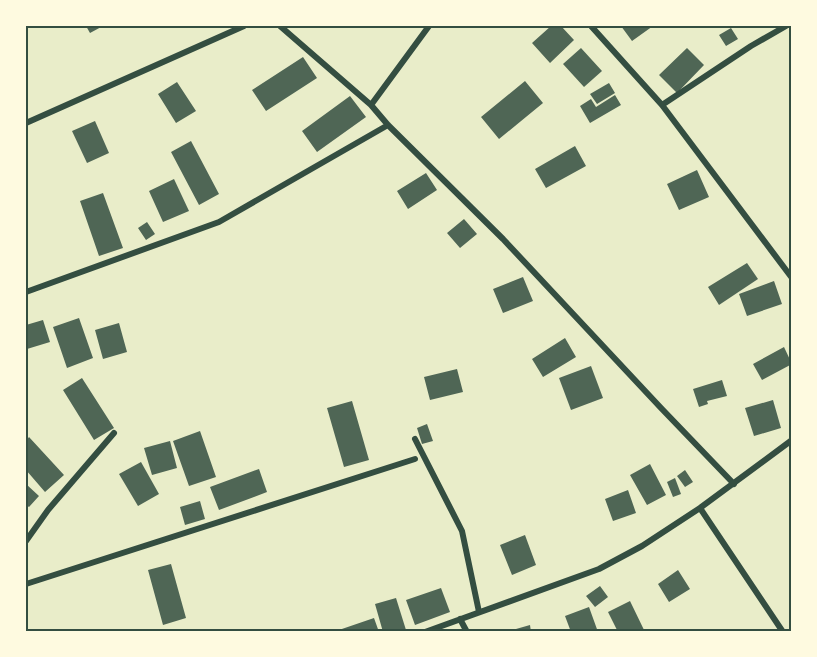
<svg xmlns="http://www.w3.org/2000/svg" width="817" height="657" viewBox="0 0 817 657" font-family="Cabin,sans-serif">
	<rect width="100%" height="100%" fill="#e9edc9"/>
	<path fill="#4f6655" d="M86 26H103L90 33Z
		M551 26H561L574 40 550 63 532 43Z
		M621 26H653L632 41Z
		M731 28 738 39 726 46 719 35Z
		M581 48 602 71 584 87 563 64Z
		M687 48 704 65 677 93 659 75Z
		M303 57 317 78 266 111 252 90Z
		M525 81 543 103 499 139 481 117Z
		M177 82 196 111 176 123 158 94Z
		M609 83 615 93 597 104 590 94Z
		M615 95 621 105 590 123 580 106 591 99 596 107Z
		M350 96 366 117 317 152 302 131Z
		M95 121 109 153 87 163 72 131Z
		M191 141 219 194 199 205 171 152Z
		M575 146 586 166 546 188 535 169Z
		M697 170 709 197 679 210 667 184Z
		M426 173 437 190 408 209 397 191Z
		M174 179 189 211 163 222 149 191Z
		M103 193 123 248 99 256 80 201Z
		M464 219 477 234 460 248 447 233Z
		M147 222 155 234 146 240 138 228Z
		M747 263 758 279 719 305 708 287Z
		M523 277 533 301 503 313 493 289Z
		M774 281 782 304 747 316 739 294Z
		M79 318 93 358 67 368 53 327Z
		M43 320 50 342 27 349 26 325Z
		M119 323 127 352 103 359 95 330Z
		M565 338 576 357 543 377 532 359Z
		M784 347 792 364 762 380 753 364Z
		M591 366 603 398 571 410 559 378Z
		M457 369 463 392 430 400 424 377Z
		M82 378 114 428 94 440 63 390Z
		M722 380 727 396 707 401 708 404 699 407 693 389Z
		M773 400 781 428 754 436 745 408Z
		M352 401 369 460 344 467 327 408Z
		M427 424 433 441 422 444 417 428Z
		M200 431 216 477 189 486 173 441Z
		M29 437 64 475 45 492 26 470V441Z
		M170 441 177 468 152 475 144 448Z
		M141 462 159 494 138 506 119 474Z
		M650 464 666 495 647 505 630 475Z
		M259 469 267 492 219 510 210 487Z
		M685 470 693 482 685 487 677 476Z
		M675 478 681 494 673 497 667 482Z
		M26 484 39 496 29 507 26 505Z
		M628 490 636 513 613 521 605 499Z
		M200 501 205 519 185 525 180 507Z
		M525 535 536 565 512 575 500 545Z
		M171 564 186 618 163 625 148 570Z
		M678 570 690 589 669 602 658 584Z
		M600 586 608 597 595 607 586 596Z
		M441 588 450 612 415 625 406 600Z
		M396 598 406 630 383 632 375 604Z
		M630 601 645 632H618L608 612Z
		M589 607 598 632H571L565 616Z
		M374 618 379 632H336V631Z
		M530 625 531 632H517L516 629Z"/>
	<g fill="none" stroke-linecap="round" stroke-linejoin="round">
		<path stroke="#344e41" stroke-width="6" d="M280 26 371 105 388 125 503 239 661 408 734 484
			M591 26 662 105 792 278
			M371 105 429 26
			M662 105 751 46 786 26
			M26 123 244 26
			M26 292 219 222 388 125
			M415 439 462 531 479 612
			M700 508 783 632
			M26 541 48 510 114 433
			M26 584 415 459
			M460 619 467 632
			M425 632 599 569 642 546 700 508 792 440"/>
	</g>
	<rect width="817" height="657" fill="none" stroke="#fefae0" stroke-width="54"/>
	<rect x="27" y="27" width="763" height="603" fill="none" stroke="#344e41" stroke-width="2"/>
</svg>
